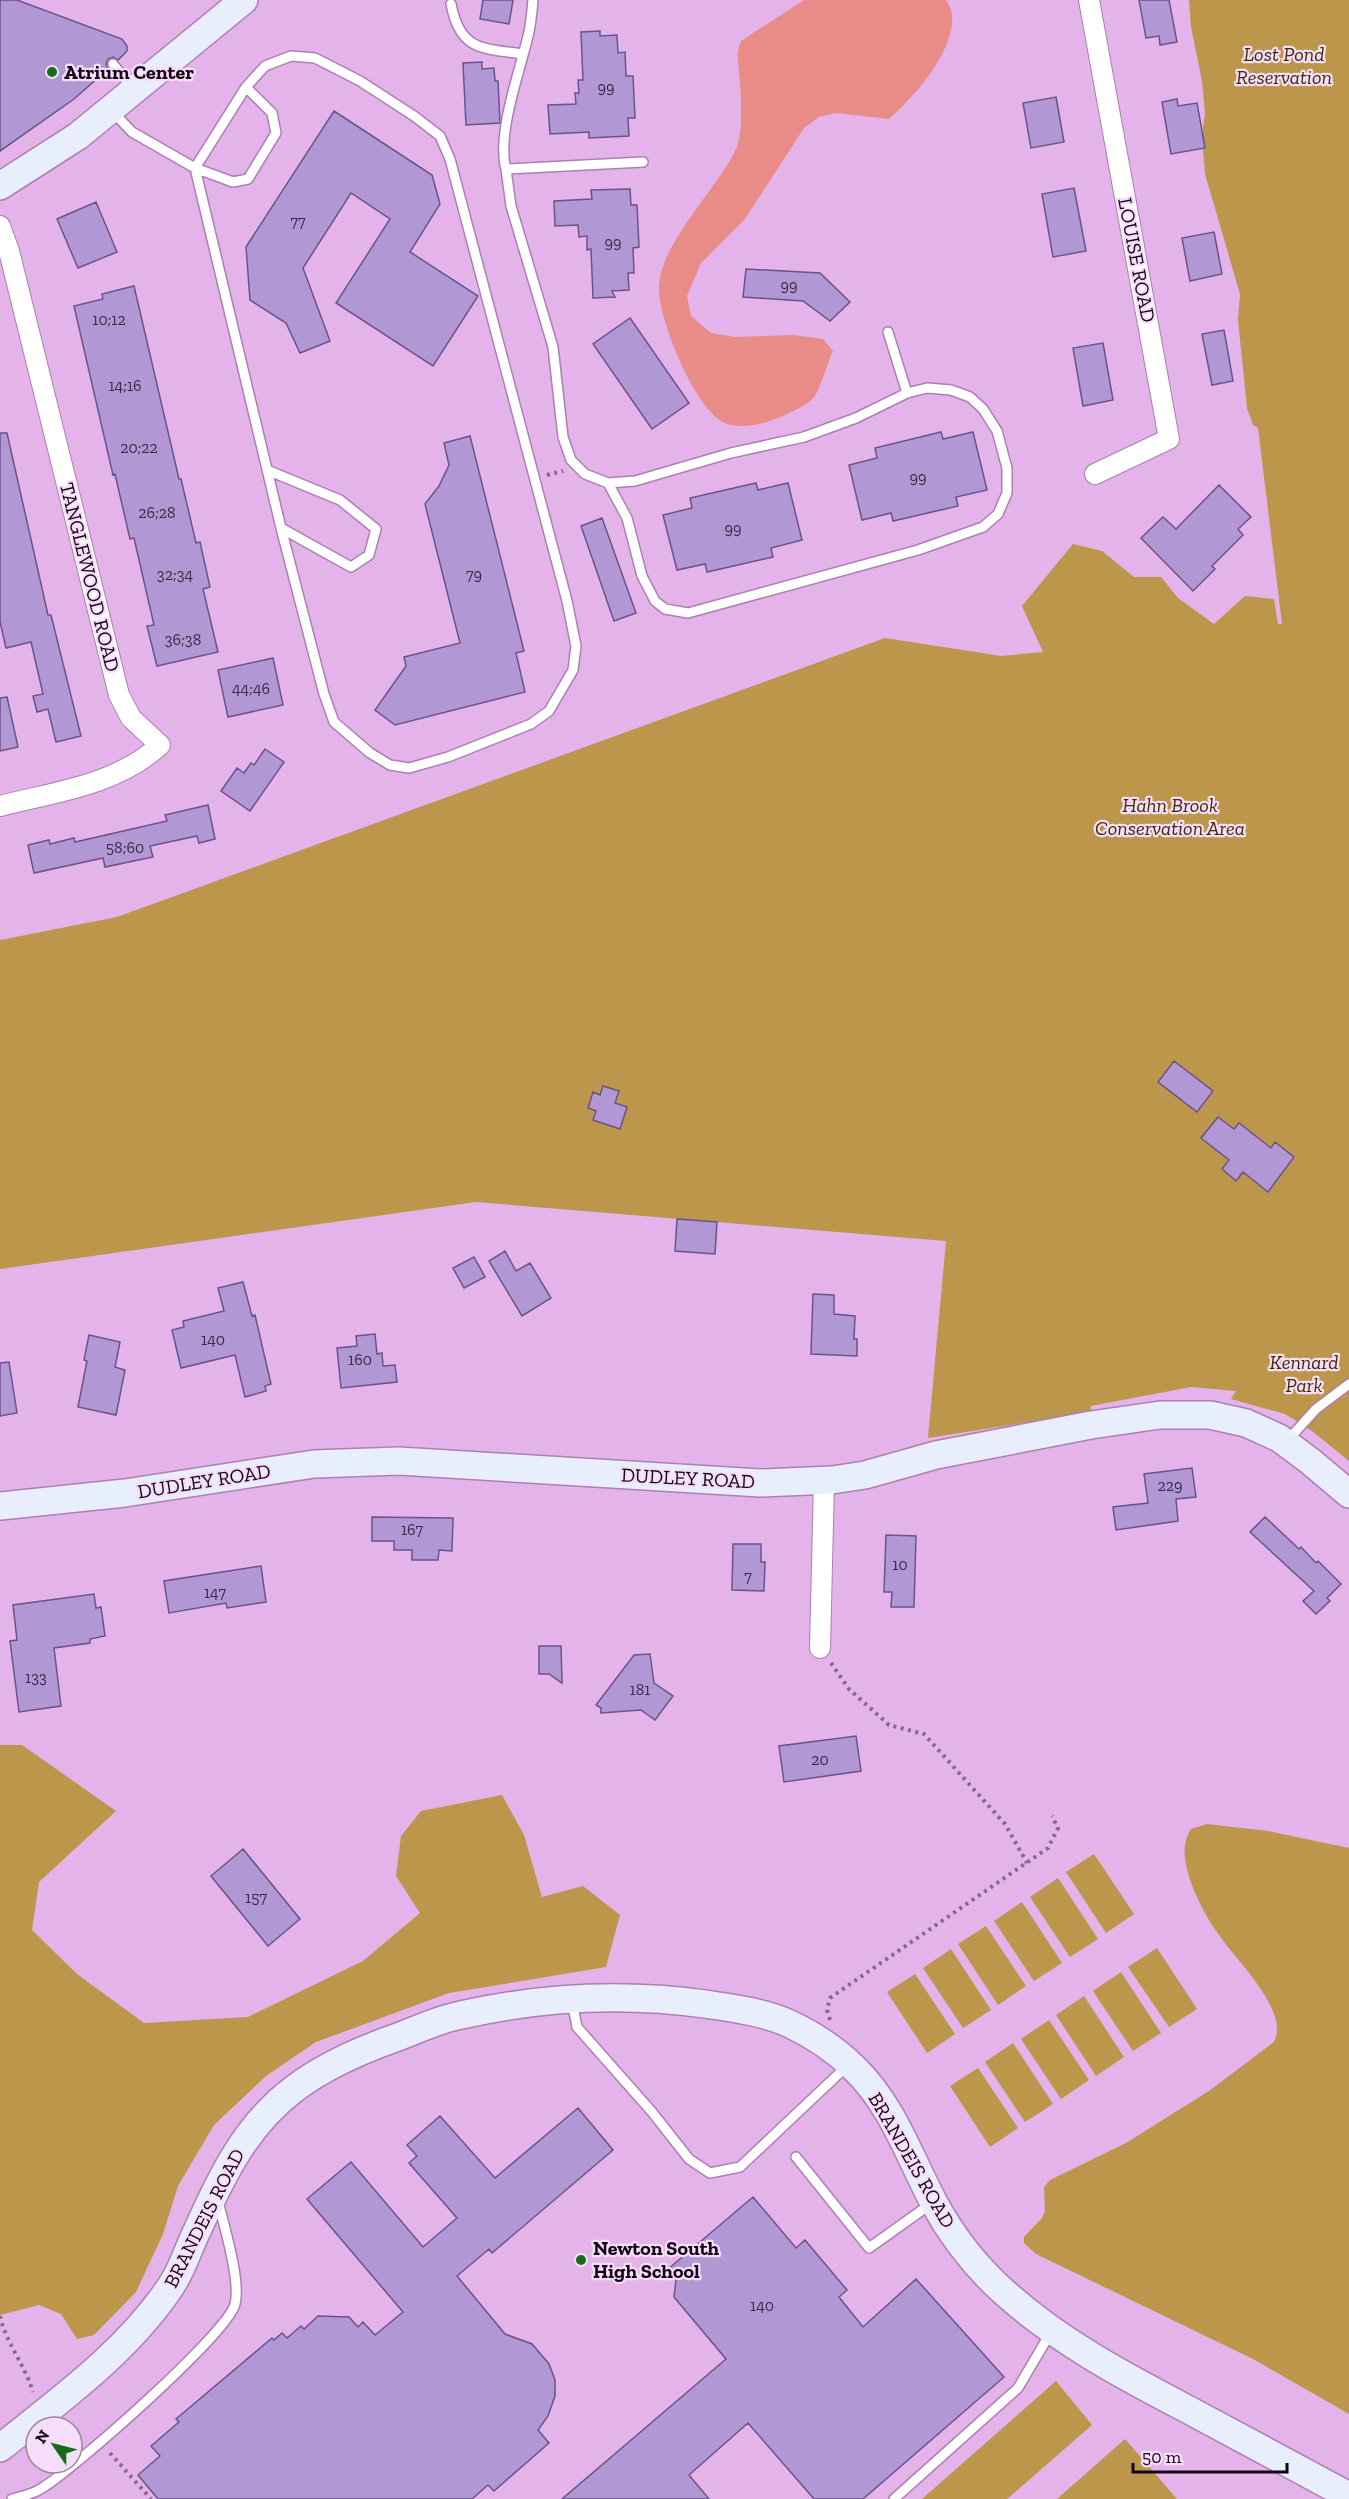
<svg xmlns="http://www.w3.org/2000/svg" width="1349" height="2499" viewBox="0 0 1349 2499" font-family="'Zilla Slab',serif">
	<rect width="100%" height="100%" fill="#e3b3e9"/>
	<path fill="#bc964b" d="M1189 0H1349V1461L1312 1431 1285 1414 1231 1399 1236 1391 1191 1387 1091 1406V1412L928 1438 946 1241 476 1202 0 1269V940L117 917 885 638 1001 656 1043 652 1022 606 1073 544 1102 551 1134 577H1161L1178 598 1214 624 1245 596 1274 599 1278 624H1282L1258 428 1253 425 1247 408 1238 320 1240 294 1205 174 1202 137 1205 113 1202 81 1191 27Z
		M0 1745H22L116 1811 39 1882 32 1930 77 1974 144 2023 248 2017 363 1961 420 1913 396 1876 401 1836 421 1811 502 1795 524 1835 542 1897 583 1886 620 1915 606 1967 449 1993 316 2042 266 2076 214 2125 178 2186 163 2234 136 2292 94 2335 77 2339 61 2314 39 2305 0 2315Z
		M1207 1824 1268 1831 1349 1848V2414L1253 2359 1036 2254 1024 2243V2237L1042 2218 1045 2211 1044 2187 1050 2180 1126 2143 1209 2091 1274 2042C1290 2012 1238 1962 1222 1939 1207 1919 1195 1897 1188 1873 1184 1857 1182 1843 1191 1829Z
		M1094 1854 1134 1914 1106 1933 1066 1872Z
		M1058 1878 1098 1939 1070 1957 1030 1897Z
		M1022 1902 1062 1963 1034 1981 994 1921Z
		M986 1926 1026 1986 998 2005 958 1944Z
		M1157 1948 1197 2009 1169 2027 1128 1967Z
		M951 1949 991 2010 963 2028 923 1968Z
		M1121 1972 1161 2033 1133 2051 1093 1991Z
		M915 1974 955 2034 927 2053 887 1992Z
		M1084 1996 1124 2057 1096 2076 1056 2015Z
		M1049 2020 1089 2080 1061 2099 1021 2039Z
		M1013 2043 1053 2104 1025 2122 985 2062Z
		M978 2068 1018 2128 990 2147 950 2086Z
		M1056 2381 1092 2425 1007 2499H922Z
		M1125 2439 1177 2499H1057Z"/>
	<path fill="#e98c88" d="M804 0H946C971 34 914 98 889 119L836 113 819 117 804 128 745 219 701 263 687 296 691 316 711 333 735 337 793 335 823 339 833 351C828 361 820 390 814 397 806 407 781 417 770 421 757 425 739 429 725 423 695 410 661 324 659 292 655 249 718 188 736 149 744 131 741 92 739 72 738 59 736 53 741 41Z"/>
	<path fill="#b198d5" stroke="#6b528a" stroke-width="1.5" d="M0 0H17L122 39 127 46V51L118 60 113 57 108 59 106 64 108 69 74 99 0 151Z
		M483 0H513L509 24 480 19Z
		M1139 0H1169L1177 42 1160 45 1159 36 1146 38Z
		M600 31V36L617 35 618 53 625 52 626 76H633L635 118H628L629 136 589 138V132L550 134 548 105 576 104 575 93H579L578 80H583L581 32Z
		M482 62V69L494 68 495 81H498L500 123 466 125 463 63Z
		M1056 97 1064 142 1031 148 1023 103Z
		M1177 99 1178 106 1197 103 1205 148 1171 154 1162 102Z
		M334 111 432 175 440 204 410 252 478 296 433 366 336 303 390 219 351 193 303 268 330 341 300 353 286 323 250 300 246 247Z
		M1074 188 1086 251 1053 257 1042 194Z
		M630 189 631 205H637L639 247 633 248 634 273H628L629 290 612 291 615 297 593 298 591 249 587 250V236L579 237 578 225 555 226 554 201 592 199 591 190Z
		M96 202 117 252 78 268 57 219Z
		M1214 232 1222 274 1190 281 1182 238Z
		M746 269 820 273 850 302 830 321 803 301 743 297Z
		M134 286 179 479H181L196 543 200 542 210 587 203 589 218 652 157 666 147 626 154 625 134 538 130 539 115 474 113 475 74 306 103 299 102 294Z
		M630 318 689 403 652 429 593 344Z
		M1224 330 1233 381 1212 385 1202 334Z
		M1103 343 1113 400 1083 406 1073 348Z
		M941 432 943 439 973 432 987 490 956 497 958 506 893 521 891 513 862 520 849 465 877 458 875 448Z
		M0 433H7L48 615H51L81 736 56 742 48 709 37 712 33 696 43 694 31 642 6 648 0 622Z
		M470 436 524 651 516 653 525 692 395 725 375 710 406 666 404 657 460 643 425 504 439 486 449 465 444 443Z
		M756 483 758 490 788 483 802 540 771 548 773 557 707 572 705 564 677 570 663 515 692 508 690 498Z
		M1219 485 1251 517 1238 529 1243 535 1212 566 1215 569 1193 591 1141 538 1163 517 1176 529Z
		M602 518 636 613 614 621 581 526Z
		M273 658 283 705 228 717 218 670Z
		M7 697 18 747 0 751V698Z
		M265 749 284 762 250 811 221 791 237 768 244 773 251 763 254 765Z
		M208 805 215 839 199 843 197 836 150 846 153 857 105 867 103 858 34 873 28 845 49 840 50 844 74 838 75 842 167 821 165 815Z
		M1174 1061 1213 1091 1197 1112 1158 1082Z
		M603 1086 619 1091 615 1103 627 1107 620 1129 593 1120 596 1111 588 1108 593 1092 600 1095Z
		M1218 1117 1234 1129 1239 1123 1271 1148 1275 1142 1294 1157 1268 1192 1243 1172 1236 1181 1222 1169 1229 1160 1201 1138Z
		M677 1219 717 1222 715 1254 675 1251Z
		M505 1251 516 1271 530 1263 551 1298 522 1316 489 1261Z
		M474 1257 485 1277 464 1288 453 1268Z
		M243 1282 252 1316 255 1315 271 1384 265 1386 266 1391 245 1397 235 1355 181 1368 172 1330 184 1327 183 1321 224 1311 218 1288Z
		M813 1294 834 1295V1314L855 1316 854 1339H857V1356L811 1354Z
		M375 1334 377 1354 382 1353 383 1366 395 1365 397 1382 341 1388 337 1348 357 1346 356 1336Z
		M89 1335 120 1342 115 1367 125 1370 116 1415 78 1407 87 1361 84 1360Z
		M9 1362 17 1413 0 1416V1363Z
		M1192 1468 1196 1497 1176 1499 1178 1521 1116 1530 1113 1507 1148 1503 1144 1474Z
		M372 1517 453 1518 452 1551 439 1550 438 1560H412V1550H394V1541H372Z
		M1265 1517 1299 1549 1301 1547 1316 1563 1318 1561 1341 1584 1327 1598 1330 1601 1316 1614 1303 1601 1314 1591 1250 1532Z
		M886 1535 916 1536 914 1607H891L892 1592H884Z
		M733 1544H761V1562H765L764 1591 732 1590Z
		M261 1566 266 1602 227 1608 226 1603 169 1613 164 1581Z
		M94 1594 96 1608 101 1607 105 1636 90 1639V1643L54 1648 61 1706 19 1712 10 1641 17 1640 13 1605Z
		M539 1646H561L562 1683 549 1674H539Z
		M650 1654 654 1683 673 1696 655 1720 641 1710 601 1713V1708L596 1705 634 1655Z
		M856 1736 861 1771 784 1782 779 1746Z
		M243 1849 300 1919 268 1946 211 1876Z
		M578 2108 613 2150 492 2253 489 2249 457 2276 505 2334 532 2344 549 2364 555 2380V2396L548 2416 538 2430 549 2443 494 2491 488 2485 472 2499H158L138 2475 160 2456 151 2446 179 2422 176 2419 272 2338 274 2340 282 2333 287 2338 301 2326 304 2329 318 2316 349 2317 358 2327 363 2322 375 2335 403 2312 307 2199 351 2162 423 2247 457 2218 409 2163 417 2156 407 2145 440 2116 495 2178Z
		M753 2197 796 2248 805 2240 847 2290 839 2297 863 2327 916 2279 1004 2377 863 2499H814L748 2423 689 2475 709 2499H562L726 2359 674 2297 676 2280 667 2270Z"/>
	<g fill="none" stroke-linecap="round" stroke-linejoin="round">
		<g stroke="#ad7fb2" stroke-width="12">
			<path id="lane" d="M451 4C460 51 482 48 523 54
				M291 56 315 58 360 81 414 116 440 136 450 159 567 601 576 646 573 670 549 711 531 724 448 757 409 768 390 765 370 753 334 722 324 694 281 528 195 168 246 87 265 66Z
				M113 64 133 89
				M113 112 132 132 195 168 233 182 248 179 276 133 272 113 246 87
				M506 169C496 134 521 68 529 32 531 22 532 11 533 0
				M888 332 907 393
				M267 470 340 500 376 529 369 555 351 567 281 528
				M608 483 627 518 642 576 655 601 665 609 688 613 918 550 983 527 998 514 1007 493V468L997 431 983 409 970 397 951 390 927 388 907 393 856 418 804 437 731 453 635 481 608 483 585 474 571 460 563 437 553 347 511 206 506 169 643 162
				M1287 1441 1316 1409 1349 1384
				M572 2001 577 2027 652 2112 689 2159 710 2173 740 2167 847 2066
				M796 2157 869 2248 932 2203
				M12 2499C22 2496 34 2494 42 2488 74 2469 228 2333 235 2304 241 2281 224 2226 218 2201
				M894 2499 1018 2388 1051 2332"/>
		</g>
		<g stroke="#ad7fb2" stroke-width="22">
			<path id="street" d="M1089 0 1169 439 1095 474
				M0 226 9 251 119 695 131 718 160 745C117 785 55 792 0 806
				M820 1648 824 1481"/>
		</g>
		<g stroke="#ad7fb2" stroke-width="30">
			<path id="secondary" d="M0 186 78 136 244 0
				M0 1506 125 1493 314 1464 399 1461 760 1483 832 1480 865 1475 936 1455 1091 1425 1160 1415H1210L1246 1423 1279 1438 1310 1461 1349 1494
				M0 2448C60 2400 128 2351 171 2286 182 2270 188 2249 197 2231 221 2177 246 2125 294 2089 324 2066 361 2050 395 2038 417 2030 439 2019 461 2015 541 1997 624 1993 705 2004 733 2008 764 2012 790 2024 813 2035 836 2050 854 2068 892 2104 910 2158 934 2203 952 2236 976 2267 1004 2292 1058 2341 1122 2375 1187 2409 1241 2438 1295 2467 1349 2496"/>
		</g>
		<path stroke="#89678d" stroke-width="4" stroke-dasharray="3 4.5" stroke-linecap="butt" d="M547 475 563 471
			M831 1663 849 1689 889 1725 924 1734 1005 1824 1027 1863
			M830 2020 827 2010 830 1998 1048 1848 1058 1828 1052 1816
			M0 2316C6 2343 25 2365 33 2392
			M110 2453 151 2499"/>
		<use href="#lane" stroke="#fff" stroke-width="9"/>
		<use href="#street" stroke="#fff" stroke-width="20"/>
		<use href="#secondary" stroke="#e8eefb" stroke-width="27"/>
	</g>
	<g fill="#156d17" stroke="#f6ddf9" stroke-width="2">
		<circle cx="52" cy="72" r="6"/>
		<circle cx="581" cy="2260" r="6"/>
	</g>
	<g text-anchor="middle" stroke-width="4.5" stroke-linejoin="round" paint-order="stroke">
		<g font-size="16" fill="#3b2a46">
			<text x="606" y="93">99</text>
			<text x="298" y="227">77</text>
			<text x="613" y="248">99</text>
			<text x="789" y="291">99</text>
			<text x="109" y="325">10;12</text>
			<text x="125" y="391">14;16</text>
			<text x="139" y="453">20;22</text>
			<text x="918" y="483">99</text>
			<text x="157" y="518">26;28</text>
			<text x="733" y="534">99</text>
			<text x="175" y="580">32;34</text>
			<text x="474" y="580">79</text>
			<text x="183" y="645">36;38</text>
			<text x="251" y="694">44;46</text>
			<text x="125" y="853">58;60</text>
			<text x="213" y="1345">140</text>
			<text x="360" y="1365">160</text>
			<text x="1170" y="1491">229</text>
			<text x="412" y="1535">167</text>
			<text x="900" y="1570">10</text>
			<text x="748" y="1582">7</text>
			<text x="215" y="1598">147</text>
			<text x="36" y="1683">133</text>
			<text x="640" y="1695">181</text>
			<text x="820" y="1765">20</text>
			<text x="256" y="1903">157</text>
			<text x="762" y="2311">140</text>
		</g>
		<g font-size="20" font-style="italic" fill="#3c2b05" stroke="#f6ddf9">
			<text x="1284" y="61">Lost Pond<tspan x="1284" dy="23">Reservation</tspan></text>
			<text x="1170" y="812">Hahn Brook<tspan x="1170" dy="23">Conservation Area</tspan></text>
			<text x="1304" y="1369">Kennard<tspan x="1304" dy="23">Park</tspan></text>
		</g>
		<g font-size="20" font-weight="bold" fill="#140516" stroke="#f6ddf9" text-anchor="start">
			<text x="64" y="79">Atrium Center</text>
			<text x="593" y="2255">Newton South<tspan x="593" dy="23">High School</tspan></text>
		</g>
		<g font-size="20" fill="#140516" stroke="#f6ddf9">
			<text transform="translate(1137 260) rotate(79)" y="7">LOUISE ROAD</text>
			<text transform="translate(90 577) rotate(76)" y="7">TANGLEWOOD ROAD</text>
			<text transform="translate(688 1478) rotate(3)" y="7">DUDLEY ROAD</text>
			<text transform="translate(204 1481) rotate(-9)" y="7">DUDLEY ROAD</text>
			<text transform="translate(912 2160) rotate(60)" y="7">BRANDEIS ROAD</text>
			<text transform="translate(204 2218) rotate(-63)" y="7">BRANDEIS ROAD</text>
		</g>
	</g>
	<g transform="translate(54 2445) rotate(305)"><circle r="28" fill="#f6ddf9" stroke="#9c879e" stroke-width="1.5"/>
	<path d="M0-4.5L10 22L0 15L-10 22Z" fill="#156d17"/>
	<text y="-9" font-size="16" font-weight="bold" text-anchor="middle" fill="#140516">N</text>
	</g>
	<path d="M1133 2463v9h154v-9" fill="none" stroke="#140516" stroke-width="3"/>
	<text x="1142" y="2463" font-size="18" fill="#140516" stroke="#f6ddf9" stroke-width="4.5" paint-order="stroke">50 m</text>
</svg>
